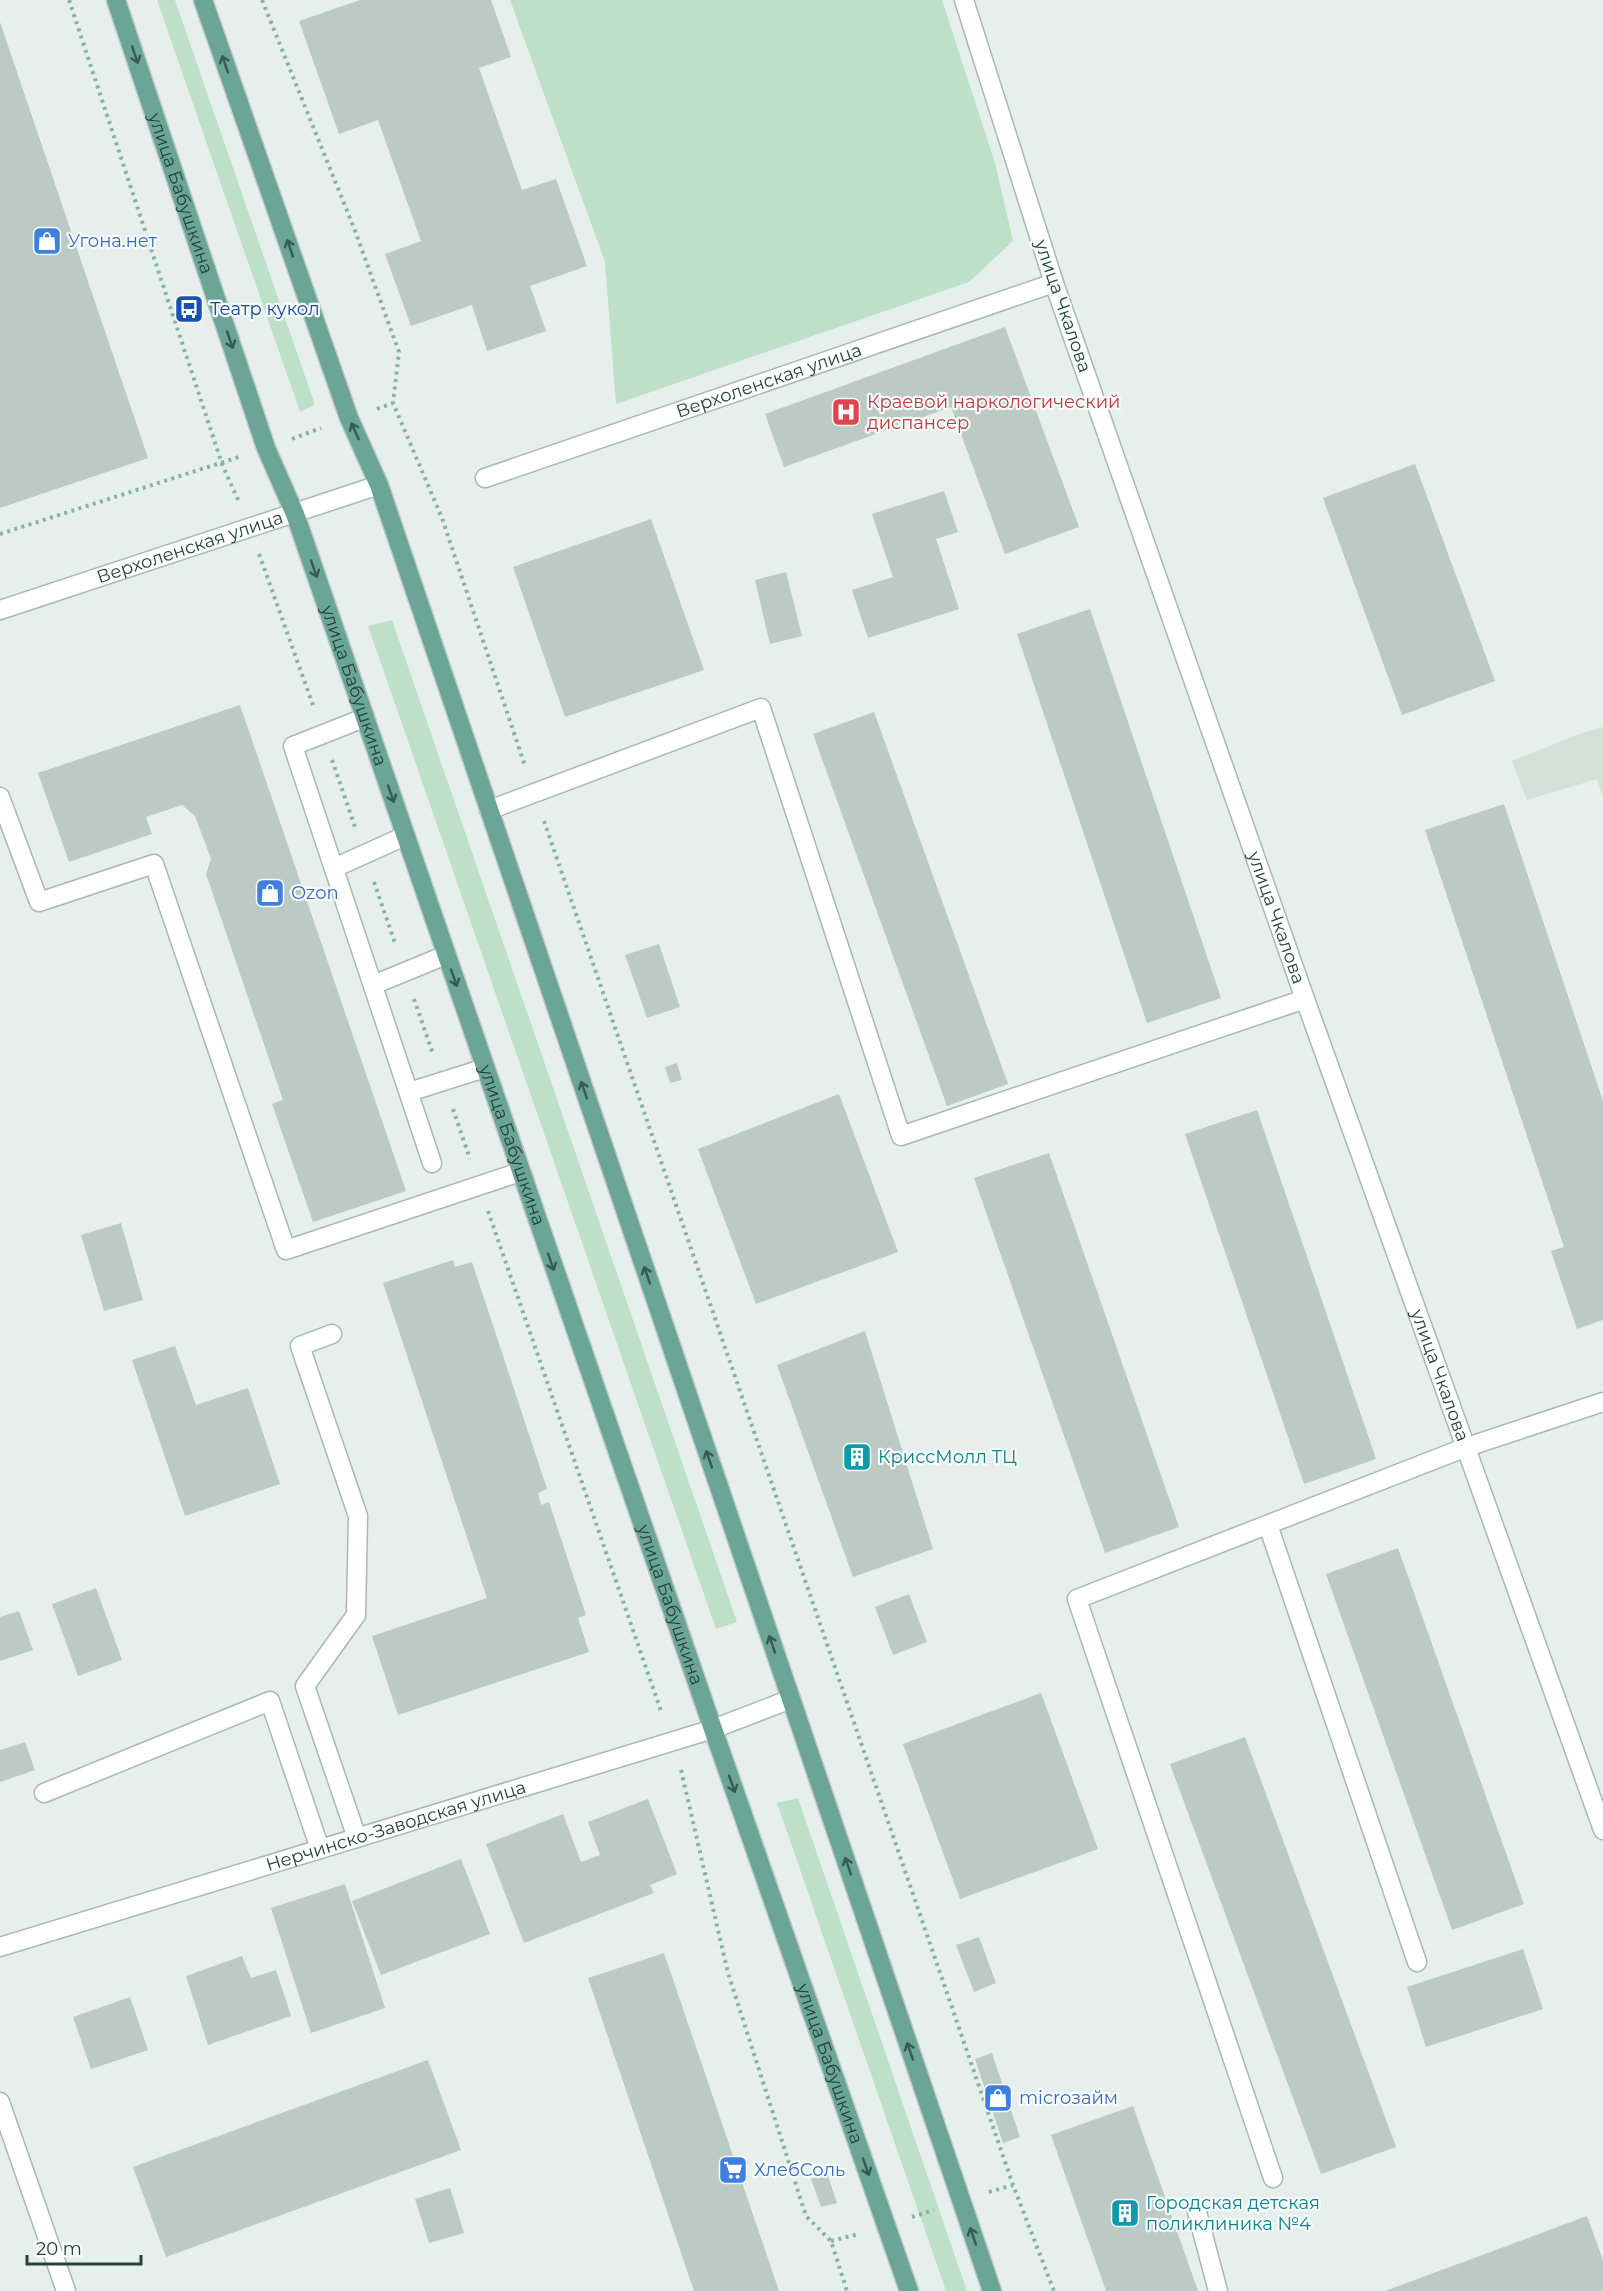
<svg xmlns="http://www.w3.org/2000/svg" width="1603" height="2291" viewBox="0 0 1603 2291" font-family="Montserrat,sans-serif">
	<rect width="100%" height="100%" fill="#e6efeb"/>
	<path fill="#d4dfda" d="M1603 727V797L1597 779 1527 800 1512 761 1576 735Z"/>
	<path fill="#bfe0c8" d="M157 0H175L315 405 300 412Z
		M510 0H942L995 163 1013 241 969 282 616 404 605 262Z
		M392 620 737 1622 716 1629 368 626Z
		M798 1798 967 2291H946L777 1803Z"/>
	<path fill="#bbcac4" d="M360 0H491L511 57 479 68 522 190 556 179 587 266 530 286 546 331 487 351 472 305 411 326 385 254 421 241 378 120 339 134 299 21Z
		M0 22 148 458 0 508Z
		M1005 327 1079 527 1005 554 951 407 784 467 765 414Z
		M1415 464 1495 681 1402 715 1323 498Z
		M944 491 958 532 936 539 959 609 868 638 852 590 893 577 872 514Z
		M651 519 704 670 565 717 513 567Z
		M786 572 802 636 770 644 755 580Z
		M1090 609 1221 998 1147 1023 1017 634Z
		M240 705 406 1191 313 1222 272 1104 283 1100 206 874 211 859 195 816 182 805 146 817 152 834 69 862 38 773Z
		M874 712 1008 1084 947 1106 813 734Z
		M1504 804 1603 1101V1320L1577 1329 1551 1251 1564 1247 1425 830Z
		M659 944 680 1007 647 1018 625 955Z
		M677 1063 682 1080 670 1083 665 1067Z
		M839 1094 898 1252 756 1304 698 1149Z
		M1257 1110 1376 1459 1304 1484 1185 1134Z
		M1049 1153 1179 1527 1105 1553 974 1178Z
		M121 1223 143 1300 104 1311 81 1235Z
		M453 1260 455 1267 472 1262 547 1489 538 1493 541 1505 549 1502 586 1615 578 1618 589 1652 398 1715 372 1636 487 1598 383 1283Z
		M865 1331 933 1549 853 1577 777 1365Z
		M175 1346 196 1405 248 1388 280 1484 185 1516 132 1360Z
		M1398 1548 1524 1904 1452 1930 1326 1574Z
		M96 1588 122 1660 78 1676 52 1604Z
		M909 1594 927 1642 893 1655 875 1607Z
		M19 1611 33 1650 0 1661V1617Z
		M1041 1693 1098 1849 960 1899 903 1744Z
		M1245 1737 1396 2147 1321 2174 1170 1764Z
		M25 1742 35 1770 0 1782V1750Z
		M648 1799 677 1874 650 1885 654 1893 524 1943 486 1844 563 1814 581 1862 600 1855 588 1822Z
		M461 1859 490 1934 381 1975 352 1901Z
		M345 1884 385 2008 311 2033 271 1908Z
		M979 1937 996 1983 974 1992 956 1945Z
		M1523 1949 1543 2009 1426 2047 1407 1987Z
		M664 1953 779 2291H694L588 1978Z
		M242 1956 251 1978 276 1970 291 2016 208 2045 186 1976Z
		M130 1997 148 2050 91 2069 73 2017Z
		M992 2053 1020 2137 1003 2143 975 2059Z
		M428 2060 461 2150 166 2257 133 2167Z
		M1133 2106 1198 2291H1106L1051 2135Z
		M827 2173 837 2203 821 2207 811 2179Z
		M450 2188 464 2233 429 2243 415 2199Z
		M1587 2216 1603 2260V2291H1385Z"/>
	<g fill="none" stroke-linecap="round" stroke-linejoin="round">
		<g stroke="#a8b8b2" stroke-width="21">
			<path id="lane" d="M964 0 1054 283
				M364 718 293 746 432 1163
				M0 797 39 902 154 864 286 1250 520 1172
				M489 810 761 708 901 1136 1305 999
				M334 868 405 836
				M373 985 446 955
				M409 1092 485 1068
				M332 1334 300 1346 358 1516 356 1615 305 1686 357 1838
				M1268 1525 1417 1962
				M44 1793 270 1701 320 1849
				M1273 2178 1077 1599 1464 1448
				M1197 2212 1218 2291"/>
		</g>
		<g stroke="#a8b8b2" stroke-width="21">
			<g id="street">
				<path id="s1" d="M485 478 1054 283 1305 999 1603 1830"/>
				<path d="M1464 1448 1603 1402"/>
				<path id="s2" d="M0 1947 713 1729 791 1699"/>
				<path d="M0 2102 66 2291"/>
			</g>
		</g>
		<g stroke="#a4bbb3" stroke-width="21">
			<g id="secondary">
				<path id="s3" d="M0 610 379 485"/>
			</g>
		</g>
		<g stroke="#c2cac8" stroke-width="21">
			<g id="primary">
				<path id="s4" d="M116 0 266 448 295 514 713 1729 909 2291"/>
				<path d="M203 0 349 418 379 485 992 2291"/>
			</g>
		</g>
		<path stroke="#86b3a5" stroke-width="4" stroke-dasharray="3 4.5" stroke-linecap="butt" d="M69 0 222 464 239 502
			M262 0 354 228 399 352 393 403 442 518 525 766
			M377 409 393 403
			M292 439 321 428
			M0 534 239 457
			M259 554 314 708
			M332 760 355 827
			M544 821 1013 2185 1054 2291
			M374 882 396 946
			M414 999 433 1054
			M453 1109 470 1159
			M488 1211 662 1714
			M681 1770 728 1973 806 2216 831 2241 847 2291
			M989 2192 1013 2185
			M912 2217 934 2210
			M831 2241 859 2234"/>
		<use href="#lane" stroke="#fff" stroke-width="18"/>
		<use href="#street" stroke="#fff" stroke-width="18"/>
		<use href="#secondary" stroke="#fff" stroke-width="18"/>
		<use href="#primary" stroke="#6aa596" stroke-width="18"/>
	</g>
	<defs><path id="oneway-shaft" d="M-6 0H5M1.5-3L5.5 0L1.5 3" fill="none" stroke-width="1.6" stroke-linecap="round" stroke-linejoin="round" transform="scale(1.5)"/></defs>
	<g stroke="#365b51">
		<use href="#oneway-shaft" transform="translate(135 55) rotate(71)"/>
		<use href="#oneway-shaft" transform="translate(225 64) rotate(-109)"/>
		<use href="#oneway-shaft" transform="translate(290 248) rotate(-109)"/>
		<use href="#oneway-shaft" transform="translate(230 340) rotate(71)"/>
		<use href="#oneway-shaft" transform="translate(355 431) rotate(-114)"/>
		<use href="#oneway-shaft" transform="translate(314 569) rotate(71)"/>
		<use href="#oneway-shaft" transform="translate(391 794) rotate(71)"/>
		<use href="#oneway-shaft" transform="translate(454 978) rotate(71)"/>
		<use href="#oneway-shaft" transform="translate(584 1090) rotate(-109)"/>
		<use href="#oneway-shaft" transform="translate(551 1262) rotate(71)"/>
		<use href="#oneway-shaft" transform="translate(647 1275) rotate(-109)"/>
		<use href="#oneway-shaft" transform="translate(709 1459) rotate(-109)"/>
		<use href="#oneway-shaft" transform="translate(772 1644) rotate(-109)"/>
		<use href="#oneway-shaft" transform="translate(732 1784) rotate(71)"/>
		<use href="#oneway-shaft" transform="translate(848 1866) rotate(-109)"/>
		<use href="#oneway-shaft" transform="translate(910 2051) rotate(-109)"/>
		<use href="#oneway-shaft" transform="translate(866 2167) rotate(71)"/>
		<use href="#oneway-shaft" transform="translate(973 2236) rotate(-109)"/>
	</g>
	<defs>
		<g id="shop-square" transform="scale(1.5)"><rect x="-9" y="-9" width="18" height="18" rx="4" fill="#3f7fe0" stroke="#f7fbf9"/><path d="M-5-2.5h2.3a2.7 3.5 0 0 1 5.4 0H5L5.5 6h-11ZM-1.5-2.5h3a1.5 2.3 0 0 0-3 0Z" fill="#fff"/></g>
		<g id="bus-square" transform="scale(1.5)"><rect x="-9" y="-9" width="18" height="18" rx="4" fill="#1a4fb4" stroke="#f7fbf9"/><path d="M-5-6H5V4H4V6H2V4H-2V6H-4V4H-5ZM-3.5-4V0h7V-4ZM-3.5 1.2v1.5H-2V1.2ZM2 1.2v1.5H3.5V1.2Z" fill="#fff"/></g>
		<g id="hospital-square" transform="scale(1.5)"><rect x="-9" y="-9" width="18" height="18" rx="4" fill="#e0444e" stroke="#f7fbf9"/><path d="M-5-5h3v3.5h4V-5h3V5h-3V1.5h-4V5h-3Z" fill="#fff"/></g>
		<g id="building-square" transform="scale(1.5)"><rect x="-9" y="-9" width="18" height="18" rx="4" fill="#0f9aa8" stroke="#f7fbf9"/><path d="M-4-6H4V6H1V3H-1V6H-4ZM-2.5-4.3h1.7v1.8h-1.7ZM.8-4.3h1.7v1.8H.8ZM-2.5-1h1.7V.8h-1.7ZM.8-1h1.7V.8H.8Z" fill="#fff"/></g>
		<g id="supermarket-square" transform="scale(1.5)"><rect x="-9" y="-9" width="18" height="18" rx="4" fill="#3f7fe0" stroke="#f7fbf9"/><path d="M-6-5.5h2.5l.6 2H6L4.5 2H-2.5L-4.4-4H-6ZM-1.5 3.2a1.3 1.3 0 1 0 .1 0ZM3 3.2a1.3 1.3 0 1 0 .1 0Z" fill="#fff"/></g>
	</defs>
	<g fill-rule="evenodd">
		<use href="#shop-square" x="47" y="241"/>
		<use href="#bus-square" x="189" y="309"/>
		<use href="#hospital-square" x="846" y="412"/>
		<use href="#shop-square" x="270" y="893"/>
		<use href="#building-square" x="857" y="1457"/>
		<use href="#shop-square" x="998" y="2098"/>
		<use href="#supermarket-square" x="733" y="2170"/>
		<use href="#building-square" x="1125" y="2213"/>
	</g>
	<g text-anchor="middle" stroke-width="4.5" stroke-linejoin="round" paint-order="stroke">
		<g font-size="18" fill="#24423a" stroke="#f7fbf9">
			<text dy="6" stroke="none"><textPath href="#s4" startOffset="204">улица Бабушкина</textPath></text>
			<text transform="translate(1063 306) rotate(71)" y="6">улица Чкалова</text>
			<text dy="6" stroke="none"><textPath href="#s1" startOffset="300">Верхоленская улица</textPath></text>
			<text dy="6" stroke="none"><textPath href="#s3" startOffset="200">Верхоленская улица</textPath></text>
			<text dy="6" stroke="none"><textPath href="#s4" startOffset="726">улица Бабушкина</textPath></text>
			<text dy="6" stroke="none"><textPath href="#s1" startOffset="1274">улица Чкалова</textPath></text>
			<text dy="6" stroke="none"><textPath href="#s4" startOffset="1212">улица Бабушкина</textPath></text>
			<text dy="6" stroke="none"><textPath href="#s1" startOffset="1760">улица Чкалова</textPath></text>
			<text dy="6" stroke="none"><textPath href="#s4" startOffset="1698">улица Бабушкина</textPath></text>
			<text dy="6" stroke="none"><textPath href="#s2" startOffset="414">Нерчинско-Заводская улица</textPath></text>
			<text dy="6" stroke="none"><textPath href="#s4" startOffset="2184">улица Бабушкина</textPath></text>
		</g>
		<g font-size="18" fill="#366cbe" stroke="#f7fbf9" text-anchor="start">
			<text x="68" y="247">Угона.нет</text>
			<text x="291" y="899">Ozon</text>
			<text x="1019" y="2104">microзайм</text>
			<text x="754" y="2176">ХлебСоль</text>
		</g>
		<g font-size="18" fill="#164399" stroke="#f7fbf9" text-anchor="start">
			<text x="210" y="315">Театр кукол</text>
		</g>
		<g font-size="18" fill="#be3a42" stroke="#f7fbf9" text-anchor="start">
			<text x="867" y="408">Краевой наркологический<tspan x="867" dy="21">диспансер</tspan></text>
		</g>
		<g font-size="18" fill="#0d838f" stroke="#f7fbf9" text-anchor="start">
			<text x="878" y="1463">КриссМолл ТЦ</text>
			<text x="1146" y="2209">Городская детская<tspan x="1146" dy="21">поликлиника №4</tspan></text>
		</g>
	</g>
	<path d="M27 2255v9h114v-9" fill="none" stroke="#24423a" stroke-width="3"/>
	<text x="36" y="2255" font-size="18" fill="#24423a" stroke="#f7fbf9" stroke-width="4.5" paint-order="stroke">20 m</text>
</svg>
